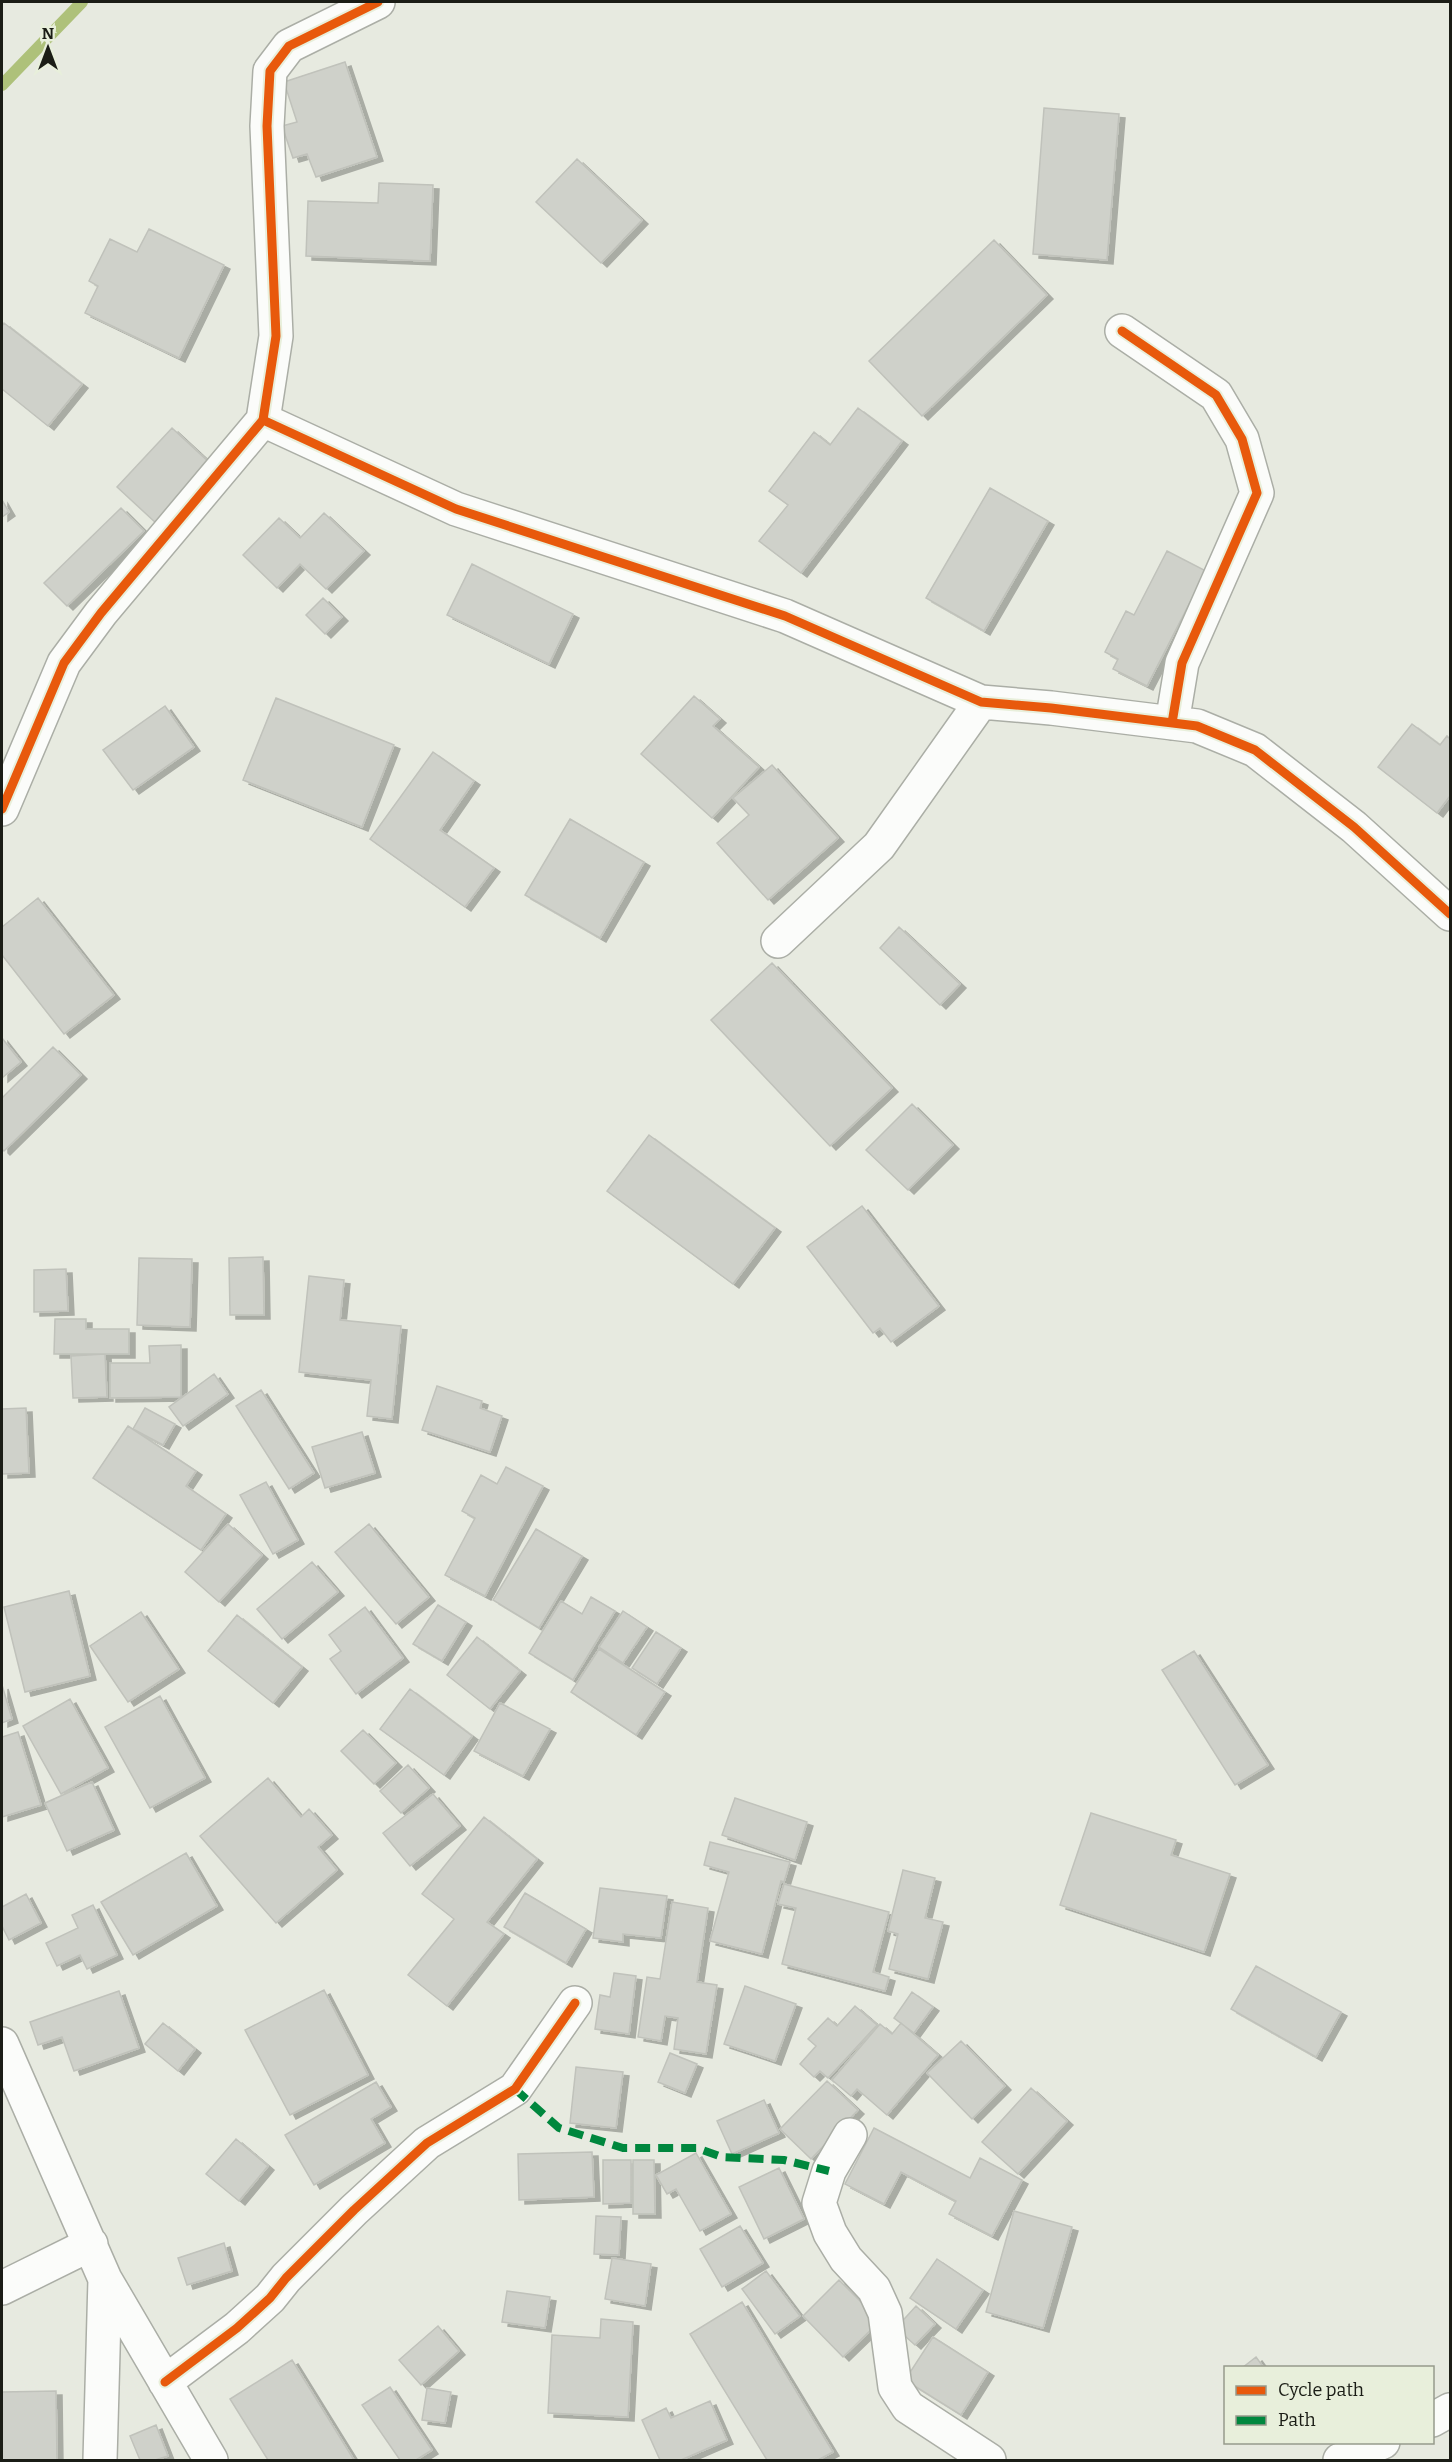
<svg xmlns="http://www.w3.org/2000/svg" width="1452" height="2462" viewBox="0 0 1452 2462" font-family="Bitter,serif">
	<defs>
		<filter id="shadow"><feDropShadow dx="6" dy="4" stdDeviation="0" flood-color="#0004"/></filter>
	</defs>
	<rect width="100%" height="100%" fill="#e7eae0"/>
	<g fill="none" stroke-linecap="round" stroke-linejoin="round">
		<path stroke="#aec17a" stroke-width="12" d="M2 85 82 2"/>
	</g>
	<path fill="#cfd1ca" stroke="#c0c2bb" stroke-width="1.5" filter="url(#shadow)" d="M345 62 377 157 316 177 307 154 293 158 282 126 297 122 284 82Z
		M1044 108 1119 114 1107 260 1033 254Z
		M577 159 642 220 601 263 536 202Z
		M379 183 433 185 430 261 306 256 308 201 378 203Z
		M149 229 224 265 179 358 85 313 98 286 89 281 110 239 137 252Z
		M994 240 1047 295 922 416 869 361Z
		M4 323 82 384 48 426 2 389V326Z
		M858 408 902 441 801 573 759 541 788 505 769 491 814 432 830 445Z
		M172 428 212 465 157 524 117 487Z
		M990 488 1048 521 984 631 926 598Z
		M2 500 9 512 2 517Z
		M121 508 144 531 67 606 44 583Z
		M324 513 364 551 326 589 300 564 277 588 243 555 279 518 300 538Z
		M1167 551 1206 571 1147 686 1113 669 1118 659 1105 652 1126 611 1134 615Z
		M472 564 573 614 549 664 447 615Z
		M323 598 342 617 325 634 306 615Z
		M694 696 720 719 713 726 759 767 712 818 641 754Z
		M276 698 394 745 362 827 243 780Z
		M165 706 194 747 133 790 103 750Z
		M1412 724 1440 745 1447 736 1450 739V796L1437 813 1378 767Z
		M433 752 474 781 440 830 494 868 465 907 370 839Z
		M772 765 838 838 768 900 717 843 749 815 733 798Z
		M570 819 644 862 600 938 525 895Z
		M38 898 114 995 64 1034 2 955V927Z
		M899 927 960 984 940 1005 880 948Z
		M772 963 892 1088 830 1146 711 1020Z
		M2 1038 21 1062 2 1078Z
		M53 1047 81 1075 4 1151 2 1149V1098Z
		M912 1104 953 1145 908 1190 866 1150Z
		M649 1135 775 1228 733 1284 607 1191Z
		M862 1206 939 1306 891 1342 880 1328 873 1333 807 1247Z
		M263 1257 264 1315H230L229 1258Z
		M139 1258 192 1259 190 1327 137 1325Z
		M66 1269 68 1311 34 1312V1270Z
		M309 1276 344 1280 340 1320 401 1326 392 1419 367 1416 371 1380 299 1372Z
		M55 1319H86V1329H129V1354H54Z
		M181 1345V1397L110 1398V1363H150L149 1346Z
		M105 1354 107 1397 73 1398 71 1356Z
		M214 1374 228 1394 183 1426 169 1407Z
		M437 1386 482 1401 480 1408 502 1416 490 1452 422 1430Z
		M261 1390 314 1473 289 1489 236 1406Z
		M26 1408 29 1473 2 1474V1409Z
		M145 1408 175 1424 163 1445 133 1429Z
		M128 1426 196 1471 186 1486 226 1514 201 1550 93 1478Z
		M362 1432 375 1473 325 1488 312 1447Z
		M506 1467 543 1486 485 1596 445 1575 475 1518 462 1511 481 1475 497 1484Z
		M266 1482 298 1540 273 1554 240 1495Z
		M228 1524 262 1555 219 1602 185 1572Z
		M369 1524 429 1597 396 1624 335 1552Z
		M536 1529 582 1556 539 1628 493 1600Z
		M312 1562 338 1592 282 1639 257 1609Z
		M69 1591 90 1676 25 1692 4 1607Z
		M591 1597 615 1611 573 1680 529 1653 561 1601 582 1614Z
		M438 1605 466 1622 442 1661 413 1644Z
		M365 1607 403 1658 356 1694 330 1659 341 1651 329 1635Z
		M623 1611 647 1627 623 1663 599 1647Z
		M141 1612 179 1669 128 1702 90 1646Z
		M237 1615 302 1667 273 1703 208 1651Z
		M656 1632 681 1648 657 1684 632 1668Z
		M477 1637 520 1671 490 1709 447 1675Z
		M599 1649 665 1692 636 1735 571 1692Z
		M1194 1651 1268 1765 1235 1785 1162 1670Z
		M2 1685 12 1719 2 1723Z
		M410 1689 472 1736 444 1775 380 1729Z
		M160 1696 205 1778 150 1808 105 1727Z
		M70 1699 108 1768 61 1794 23 1726Z
		M500 1703 550 1729 523 1776 474 1751Z
		M363 1730 396 1763 374 1784 341 1751Z
		M18 1732 41 1805 2 1817V1737Z
		M408 1765 429 1788 401 1813 380 1791Z
		M268 1778 301 1817 309 1809 332 1835 318 1847 337 1870 276 1923 200 1836Z
		M92 1782 114 1830 67 1851 45 1803Z
		M433 1794 460 1826 410 1866 383 1833Z
		M735 1798 807 1822 795 1860 722 1835Z
		M1091 1813 1176 1840 1171 1855 1230 1874 1204 1952 1060 1905Z
		M484 1817 537 1859 487 1922 504 1934 447 2006 408 1975 454 1919 422 1894Z
		M710 1842 790 1862 784 1882 781 1881 762 1954 710 1941 729 1872 704 1865Z
		M186 1853 217 1906 133 1955 101 1902Z
		M903 1870 935 1878 925 1918 943 1922 928 1979 889 1969 898 1934 888 1931Z
		M784 1884 889 1912 873 1972 889 1977 885 1991 782 1964 796 1908 778 1904Z
		M600 1888 667 1896 661 1938 623 1934V1942L593 1938Z
		M525 1893 586 1929 566 1963 504 1927Z
		M26 1894 41 1923 9 1940 2 1926V1907Z
		M672 1902 708 1908 697 1982 717 1985 706 2054 674 2049 678 2018 665 2016 661 2041 638 2037 647 1977 660 1979Z
		M93 1905 117 1955 87 1969 80 1955 57 1966 46 1943 78 1928 72 1915Z
		M1256 1966 1341 2012 1316 2057 1231 2009Z
		M614 1973 636 1976 629 2034 595 2029 600 1995 610 1997Z
		M745 1986 796 2004 775 2061 724 2044Z
		M324 1990 368 2075 290 2115 245 2030Z
		M119 1991 139 2048 74 2071 62 2037 38 2045 30 2022Z
		M912 1992 933 2007 914 2033 894 2018Z
		M855 2006 877 2025 828 2078 820 2071 814 2077 800 2064 816 2046 808 2039 828 2018 837 2026Z
		M163 2023 195 2049 178 2071 145 2044Z
		M901 2023 938 2055 887 2115 857 2089 851 2096 832 2080 880 2024 892 2034Z
		M961 2041 1005 2086 972 2119 927 2073Z
		M670 2053 697 2064 685 2093 658 2082Z
		M576 2067 623 2072 616 2128 570 2123Z
		M827 2081 858 2110 811 2159 780 2129Z
		M376 2082 391 2107 371 2119 385 2143 314 2185 285 2135Z
		M1031 2088 1067 2121 1018 2174 982 2142Z
		M764 2100 779 2133 732 2154 717 2121Z
		M874 2128 970 2178 980 2158 1022 2180 992 2236 949 2214 956 2201 901 2172 884 2204 845 2184Z
		M236 2139 268 2166 239 2201 206 2174Z
		M592 2152 594 2197 519 2200 518 2154Z
		M696 2153 731 2214 700 2231 676 2189 667 2194 656 2175Z
		M603 2160H631V2203L603 2204Z
		M633 2160H654L655 2214H633Z
		M779 2168 804 2219 764 2239 739 2187Z
		M1014 2211 1072 2227 1043 2328 986 2312Z
		M596 2216 621 2217 619 2255 594 2254Z
		M740 2226 763 2263 722 2287 700 2249Z
		M224 2243 232 2271 187 2285 178 2258Z
		M612 2258 651 2264 645 2306 605 2299Z
		M937 2259 983 2290 956 2329 910 2298Z
		M766 2271 800 2316 775 2334 742 2289Z
		M839 2280 880 2321 843 2357 803 2316Z
		M507 2291 550 2297 545 2328 502 2322Z
		M742 2302 833 2452 818 2460H767L690 2334Z
		M916 2306 935 2324 915 2345 896 2328Z
		M601 2319 633 2322 628 2417 548 2413 552 2335 600 2338Z
		M438 2326 459 2351 421 2385 399 2360Z
		M933 2337 988 2372 961 2415 905 2380Z
		M1256 2357 1264 2368H1242Z
		M292 2360 354 2460H268L230 2399Z
		M390 2387 432 2450 416 2460H400L362 2405Z
		M427 2388 451 2392 445 2423 422 2420Z
		M56 2391 57 2460H2V2392Z
		M710 2401 727 2440 681 2460H660L642 2420 666 2408 671 2418Z
		M156 2425 168 2456 155 2460H140L130 2436Z"/>
	<g fill="none" stroke-linecap="round" stroke-linejoin="round">
		<g stroke="#abaea6" stroke-width="36">
			<path id="minor" d="M1122 331 1216 395 1242 439 1257 493 1182 663 1172 723
				M263 420 456 509 785 616 981 702 1051 708 1197 726 1255 750 1354 827 1450 914
				M2 809 64 663 101 613 263 420 276 336 267 126 270 71 289 46 378 2
				M778 941 879 846 981 702
				M2 2044 105 2279 211 2460
				M850 2135 829 2171 819 2203 830 2233 846 2259 874 2289 885 2313 895 2387 908 2407 989 2460
				M2 2288 91 2244
				M165 2382 237 2328 270 2298 286 2278 354 2210 427 2143 515 2089 575 2003
				M1432 2420 1450 2410
				M100 2460 105 2279
				M1340 2460 1383 2442"/>
		</g>
		<use href="#minor" stroke="#fbfcfa" stroke-width="33"/>
		<path stroke="#00873e" stroke-width="8" stroke-dasharray="15 8" stroke-linecap="butt" d="M515 2089 559 2128 623 2148H697L722 2157 784 2160 829 2171"/>
		<g stroke="#e8efdb" stroke-width="13">
			<path id="cycleway" d="M1122 331 1216 395 1242 439 1257 493 1182 663 1172 723
				M263 420 456 509 785 616 981 702 1051 708 1197 726 1255 750 1354 827 1450 914
				M2 809 64 663 101 613 263 420 276 336 267 126 270 71 289 46 378 2
				M165 2382 237 2328 270 2298 286 2278 354 2210 427 2143 515 2089 575 2003"/>
		</g>
		<use href="#cycleway" stroke="#e8590c" stroke-width="9"/>
	</g>
	<rect width="1452" height="2462" fill="none" stroke="#1b1d16" stroke-width="6"/>
	<rect x="1224" y="2366" width="210" height="78" fill="#e8efdb" stroke="#969b8c" stroke-width="1.5"/>
	<rect x="1236" y="2386" width="30" height="9" fill="#e8590c" stroke="#969b8c" stroke-width="1.5"/>
	<text x="1278" y="2396" font-size="18" fill="#1b1d16">Cycle path</text>
	<rect x="1236" y="2416" width="30" height="9" fill="#00873e" stroke="#969b8c" stroke-width="1.5"/>
	<text x="1278" y="2426" font-size="18" fill="#1b1d16">Path</text>
	<g transform="translate(48 48)" stroke="#e8efdb" stroke-width="4.5" paint-order="stroke">
	<path d="M0-4.5L10 22L0 15L-10 22Z" fill="#1b1d16"/>
	<text y="-9" font-size="16" font-weight="bold" text-anchor="middle" fill="#1b1d16">N</text>
	</g>
</svg>
